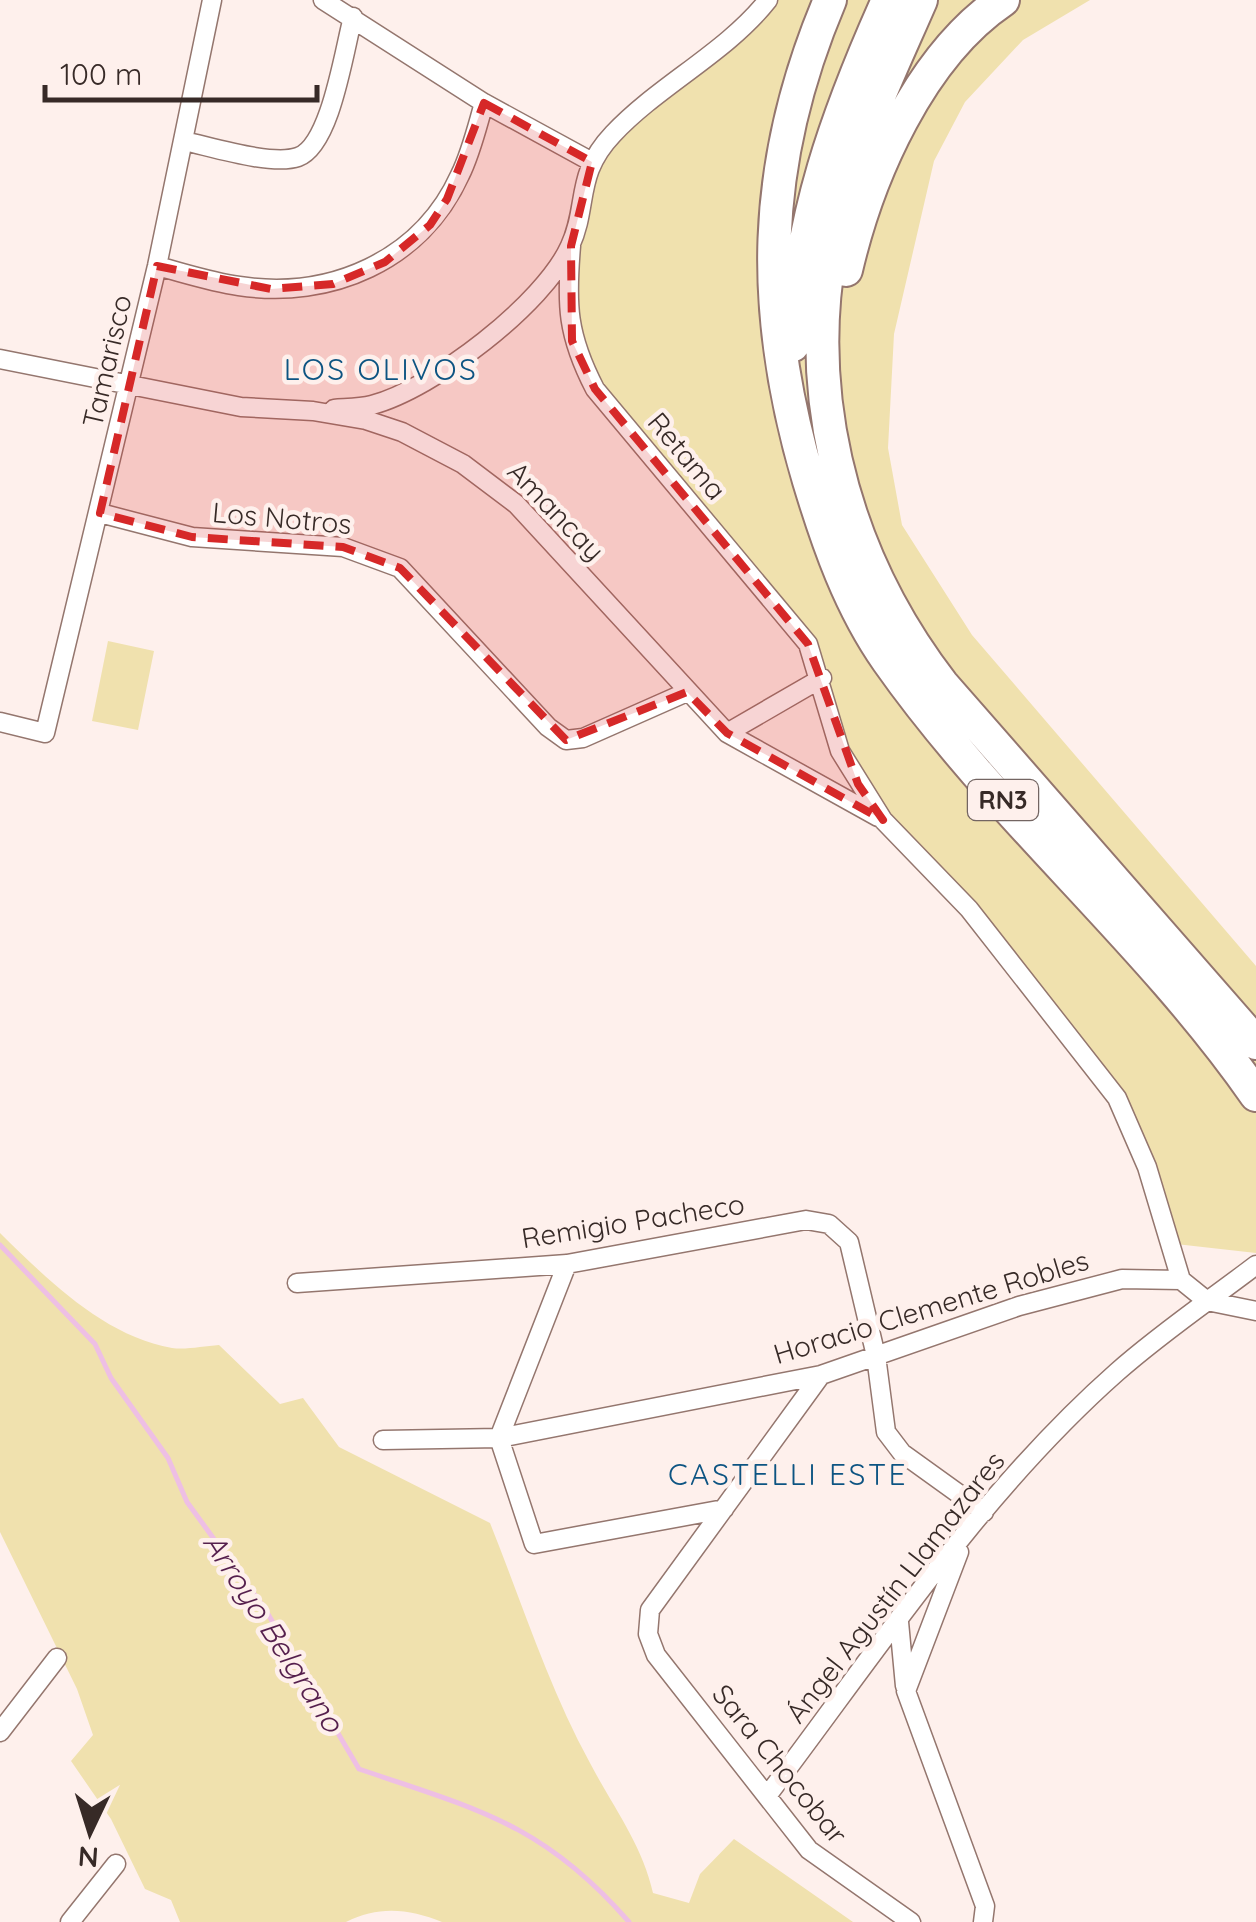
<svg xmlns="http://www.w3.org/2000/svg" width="1256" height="1922" viewBox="0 0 1256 1922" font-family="Quicksand,sans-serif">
	<rect width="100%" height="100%" fill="#fef0ec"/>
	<path fill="#f0e1ae" d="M768 0H1090L1023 40 965 102 934 161 894 334 888 448 902 525 972 635 1256 966V1253L1167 1243 1117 1098 858 784 815 658 595 389 567 308 592 162Z
		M108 641 154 651 138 730 92 721Z
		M0 1233C48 1280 104 1336 172 1348 186 1350 204 1346 219 1345L280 1404 303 1398 339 1447 490 1523C522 1603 549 1688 590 1763 613 1807 642 1844 653 1893L689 1903 700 1874 734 1839 853 1922H442C410 1909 379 1905 346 1922H180L171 1900 145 1889 111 1819 71 1761 93 1735 77 1689 0 1532Z"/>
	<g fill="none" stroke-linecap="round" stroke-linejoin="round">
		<path stroke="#eebfe4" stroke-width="5" d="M0 1245 95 1344 111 1378 168 1458 187 1502 265 1609 359 1769C477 1809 544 1824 629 1922"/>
		<g stroke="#94766e" stroke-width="21">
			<path id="street" d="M323 0 484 103 592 162
				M184 141C212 147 272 166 298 157 331 145 344 50 353 17
				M571 246C566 305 567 335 595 389L808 644 840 751 883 820 969 909 1117 1098 1147 1167 1181 1280
				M157 266C184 273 211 282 239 286 330 300 421 261 460 175 471 153 477 127 484 103
				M0 359 241 407 313 411 366 420 402 432 463 464 516 504 727 733 878 817
				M334 409C346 408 360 408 372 405 433 389 544 304 570 246 589 205 574 175 613 134 659 85 726 53 768 0
				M100 513 192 537 343 547 400 568 548 727 566 740 583 738 687 692
				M0 722 45 733 157 266 212 0
				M727 733 822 678
				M297 1283 567 1264 806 1220 829 1224 849 1242 876 1356 886 1432 902 1453 984 1512
				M821 1375 650 1610 648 1634 656 1655 809 1850 911 1922
				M499 1438 534 1544 724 1509
				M499 1438 567 1264
				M383 1440 499 1438 821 1375 1019 1306 1122 1279 1181 1280 1207 1301 1256 1311
				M959 1552 906 1691 985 1906 983 1922
				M899 1622 905 1686
				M0 1732 57 1658
				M767 1796C877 1651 980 1493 1117 1372 1161 1333 1210 1300 1256 1265
				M70 1922 116 1864"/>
		</g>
		<g stroke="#94766e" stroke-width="36">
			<path id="highway" d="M830 0C760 165 759 312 809 481 828 544 850 607 888 661 997 816 1148 940 1256 1095
				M921 0C891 69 857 139 839 212 796 378 839 550 942 684L1256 1043
				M846 270C868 175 920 56 1003 0
				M793 345C800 217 836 116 888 0"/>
		</g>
		<use href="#street" stroke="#fff" stroke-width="18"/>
		<use href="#highway" stroke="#fff" stroke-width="32"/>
	</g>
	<path fill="#d62828" fill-opacity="0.2" stroke="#d62828" stroke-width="8" stroke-dasharray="20 12" stroke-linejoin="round" d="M484 103 592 162 571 246 572 341 595 389 808 644 858 784 883 820 727 733 687 692 566 740 400 568 343 547 192 537 100 513 157 266 271 289 333 284 385 262 430 225 447 199Z"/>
	<g text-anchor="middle" stroke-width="9" stroke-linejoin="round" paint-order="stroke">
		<rect fill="#fef0ec" stroke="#736562" stroke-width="2.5" x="968" y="780" width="70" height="40" rx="8"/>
		<g font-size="25" font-weight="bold" fill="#372a27">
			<text x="1003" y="809">RN3</text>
		</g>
		<g font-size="28" fill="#372a27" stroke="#fef0ec">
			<text transform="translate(107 361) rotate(-77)" y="10">Tamarisco</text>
			<text transform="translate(687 456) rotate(50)" y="10">Retama</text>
			<text transform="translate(556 511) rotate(46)" y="10">Amancay</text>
			<text transform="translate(282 518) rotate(5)" y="10">Los Notros</text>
			<text transform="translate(633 1221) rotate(-9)" y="10">Remigio Pacheco</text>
			<text transform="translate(931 1307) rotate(-17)" y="10">Horacio Clemente Robles</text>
			<text transform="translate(895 1587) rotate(-52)" y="10">Ángel Agustín Llamazares</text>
			<text transform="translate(780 1764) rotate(51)" y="10">Sara Chocobar</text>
		</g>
		<g font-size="30" letter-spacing="2.5" fill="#0d5482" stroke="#fef0ec">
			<text x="381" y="380">LOS OLIVOS</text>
			<text x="788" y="1485">CASTELLI ESTE</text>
		</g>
		<g font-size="30" font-style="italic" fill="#551f4d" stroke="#fef0ec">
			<text transform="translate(273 1633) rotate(57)" y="10">Arroyo Belgrano</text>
		</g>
	</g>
	<g transform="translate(90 1832) rotate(184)" stroke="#fef0ec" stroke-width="8" paint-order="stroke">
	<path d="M0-8L18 38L0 25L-18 38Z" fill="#372a27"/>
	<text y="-15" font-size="28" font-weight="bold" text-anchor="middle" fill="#372a27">N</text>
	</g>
	<path d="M45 85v15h272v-15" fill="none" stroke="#372a27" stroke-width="5"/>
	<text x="60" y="85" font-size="30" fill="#372a27" stroke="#fef0ec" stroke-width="8" paint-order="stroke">100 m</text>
</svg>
